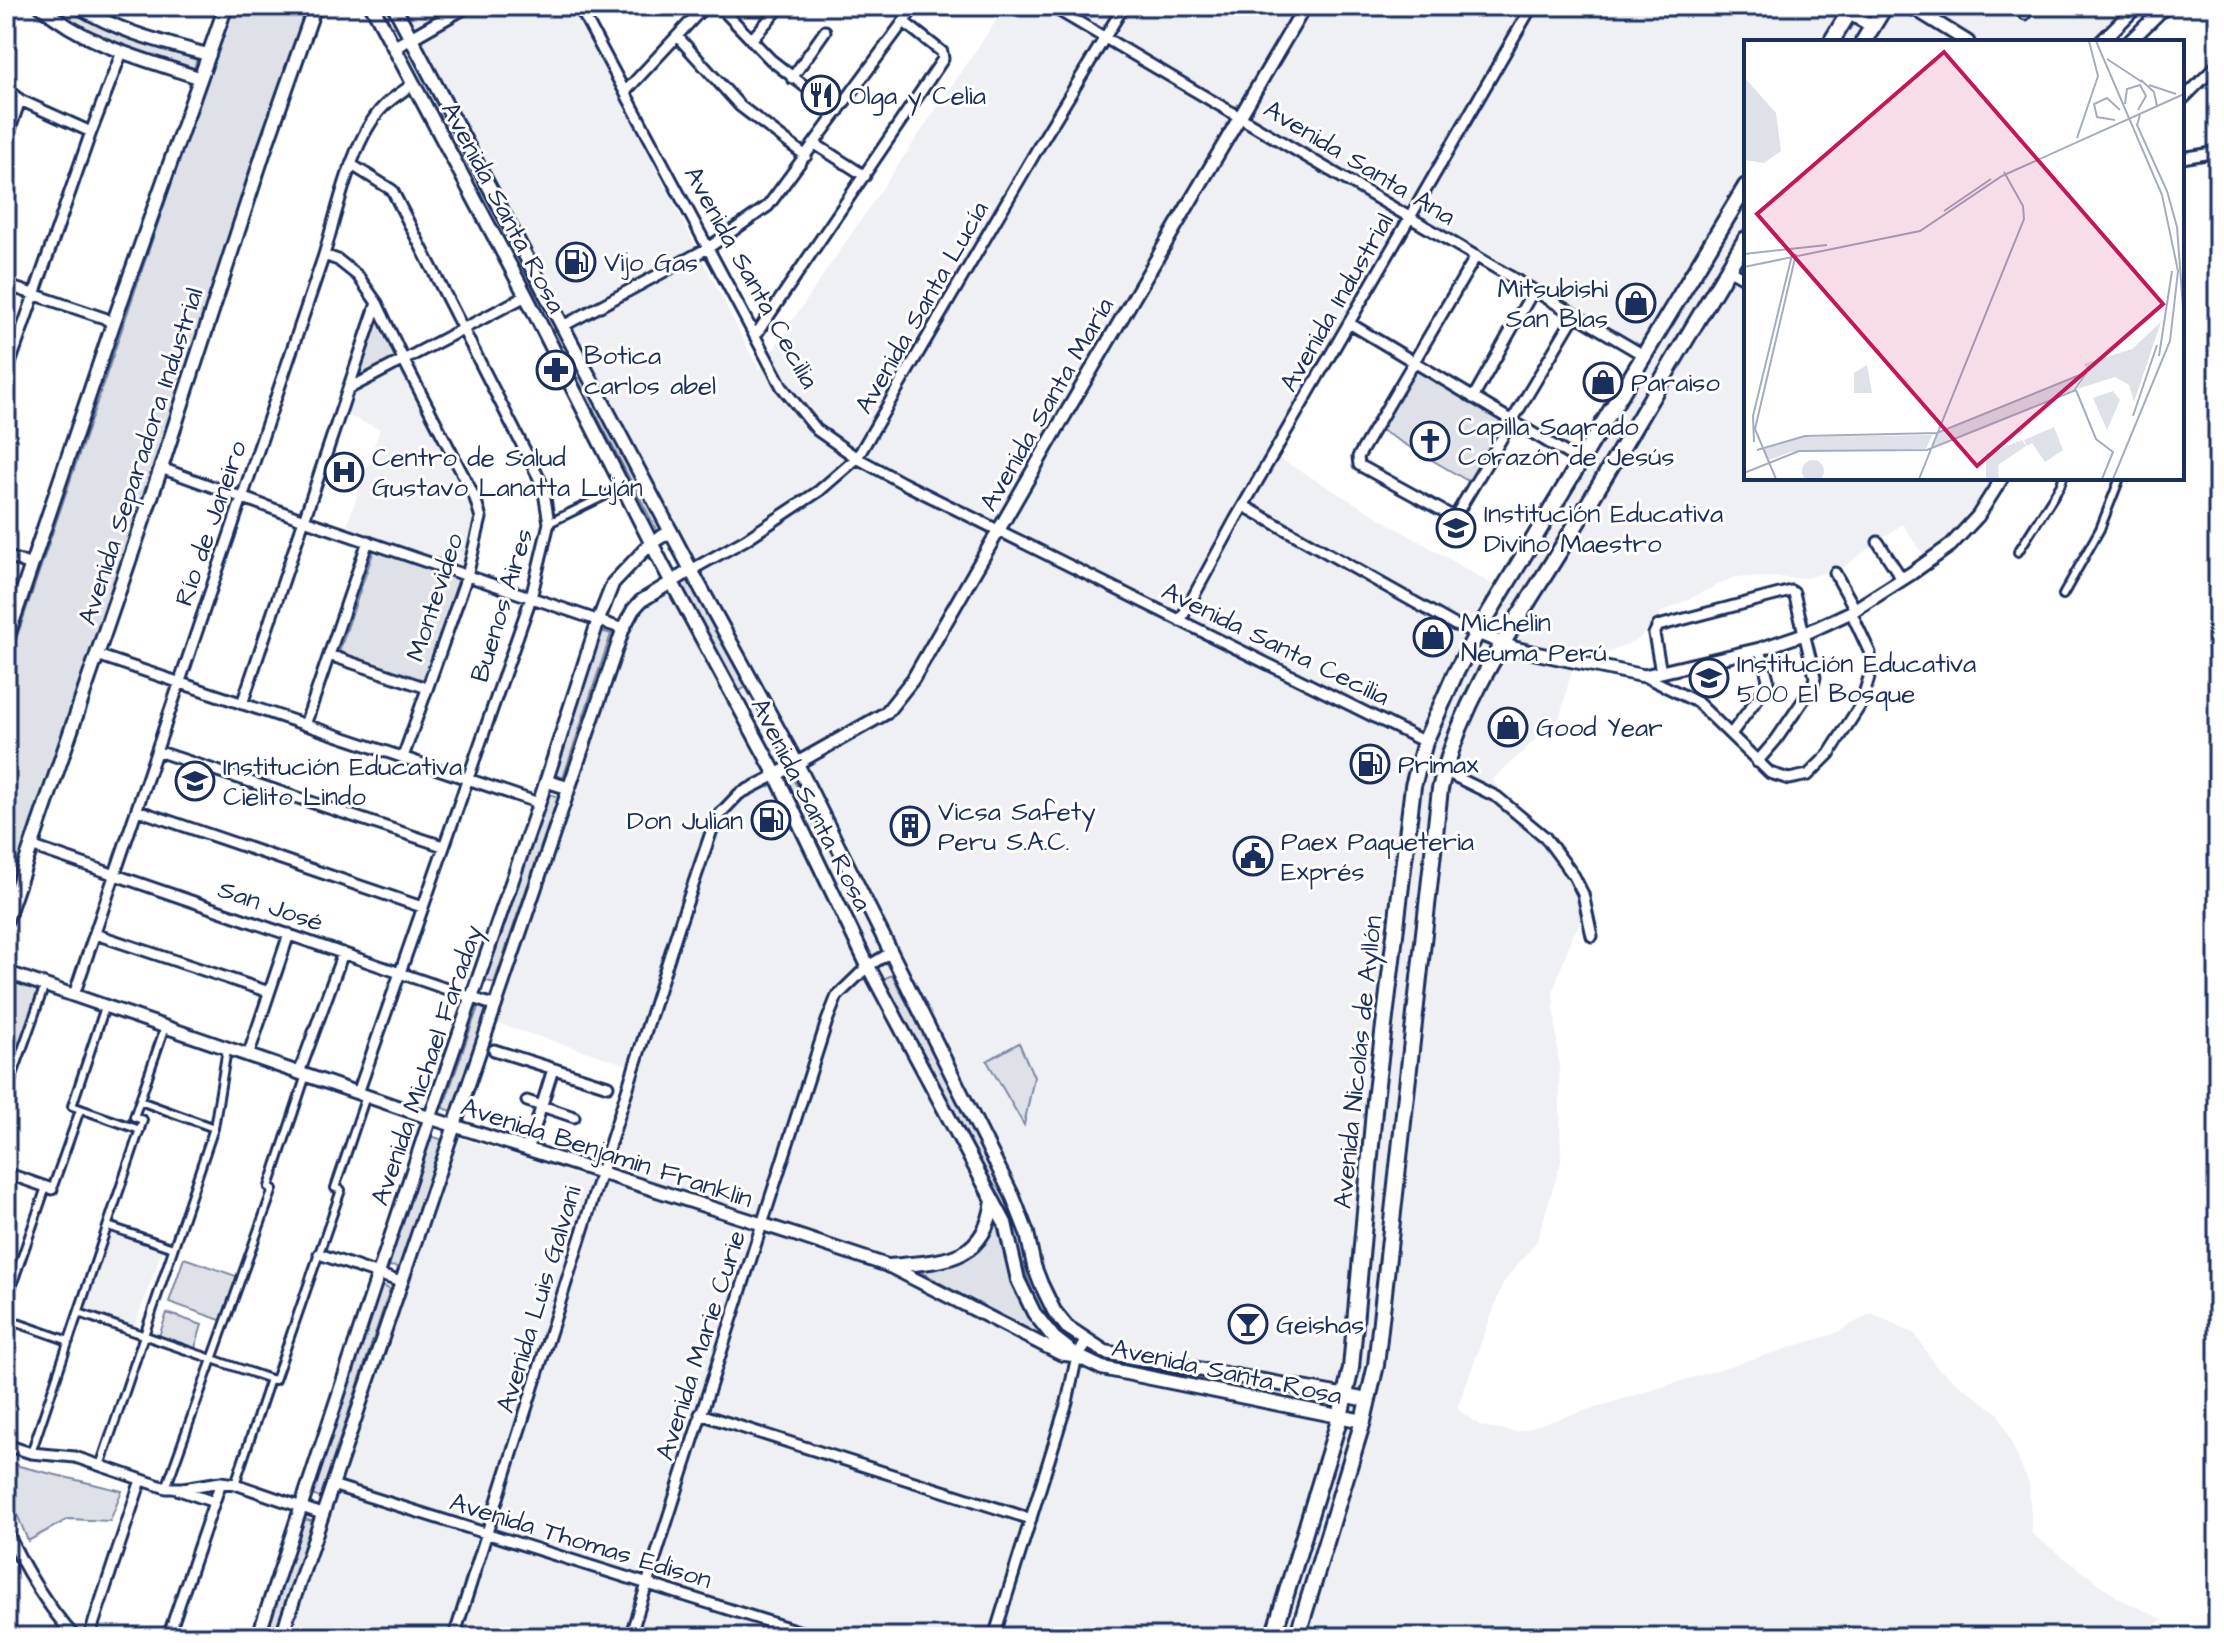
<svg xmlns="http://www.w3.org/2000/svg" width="2224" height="1643" viewBox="0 0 2224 1643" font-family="'Architects Daughter',sans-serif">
	<rect width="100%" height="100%" fill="#fff"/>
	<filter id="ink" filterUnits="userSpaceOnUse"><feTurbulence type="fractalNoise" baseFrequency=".0125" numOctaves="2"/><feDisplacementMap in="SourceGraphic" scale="16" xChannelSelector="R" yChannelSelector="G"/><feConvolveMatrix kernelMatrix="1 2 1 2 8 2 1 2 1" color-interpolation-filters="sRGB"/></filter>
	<g filter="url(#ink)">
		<path fill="#eff0f4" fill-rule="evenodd" d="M400 6H573L759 370 1006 6H2134L2096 42H1746V478H1999L1981 506 1949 542 1925 557 1902 524 1844 567 1806 578 1734 577 1662 612 1639 639 1572 669 1560 717 1492 780 1549 850 1578 894 1583 918 1571 939 1553 991 1559 1068 1561 1162 1537 1241 1503 1283 1457 1409 1481 1426 1516 1432 1834 1334 1872 1313 1915 1334 1936 1367 1999 1414 2029 1484 2032 1534 2120 1599 2162 1619 2137 1637H288L454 1136 590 1179 628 1065 493 1022 618 655 636 615 693 563ZM1408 210 1640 346 1498 588 1270 453Z
			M402 367 469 501 474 518 462 567 346 528 380 429 343 414 349 394Z
			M108 1231 163 1248 134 1328 83 1311Z"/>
		<path fill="#dee1e7" stroke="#7c88a2" stroke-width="2" d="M51 6H65L80 16 107 28 197 57 194 70C145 53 92 41 51 6Z
			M232 6H312L6 910V669Z
			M375 310 399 358 352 383Z
			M557 328 663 529 657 531 552 330Z
			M1416 367 1510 422 1473 484 1379 429Z
			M374 550 461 579 425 682 339 652Z
			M689 579 746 687 736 693 678 585Z
			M601 631 611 634 563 778 553 774Z
			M793 779 830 846 822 850 784 784Z
			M547 793 558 797 494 983 484 980Z
			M6 975 42 987 6 1090Z
			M892 975 1016 1210 1033 1282 1049 1313H1041C1024 1274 1015 1234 999 1195L883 979Z
			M478 1007 487 1010 452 1111 443 1108Z
			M1019 1043 1034 1077 1024 1125 987 1061Z
			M431 1136 443 1140 399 1267 387 1266Z
			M994 1205 1003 1224 1015 1282 1059 1347 1037 1339 913 1267 965 1257Z
			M184 1258 239 1277 223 1321 169 1302Z
			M379 1285 390 1289 320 1498 309 1494Z
			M167 1313 202 1325 195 1348 159 1336Z
			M6 1459 19 1466 122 1491 110 1521 68 1519 28 1541 6 1487Z
			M302 1518 314 1522 274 1637H263Z"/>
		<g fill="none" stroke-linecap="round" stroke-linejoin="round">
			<g stroke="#1b2f5e" stroke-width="12">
				<path id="pedestrian" d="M549 523 623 487
					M2018 552 2060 486 2063 478
					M2063 595 2100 529 2120 478
					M105 1007 72 1106 140 1130
					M6 1095 45 985
					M140 1101 214 1128
					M52 1189 80 1110
					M108 1226 173 1248
					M6 1303 46 1187
					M79 1313 270 1379
					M6 1319 69 1341
					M31 1453 143 1120 134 1117 165 1027
					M100 1466 214 1128 227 1049
					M235 1484 270 1379 275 1380 341 1190 335 1188 366 1096
					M166 1488 273 1189 269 1187 306 1075"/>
			</g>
			<g stroke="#1b2f5e" stroke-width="15">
				<path id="minor" d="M579 6 782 387 817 430 857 458 903 483 1425 742
					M719 6 771 60 838 112
					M1051 6 1645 356
					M2014 6 2025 14
					M677 36 740 106 806 156
					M751 40 781 6
					M792 78 825 31
					M6 87 20 100 91 132
					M625 92 705 6
					M2182 100 2218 64
					M6 141 20 100
					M815 144 865 176
					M2182 158 2218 152
					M352 165 392 190 543 486 549 523 531 598 358 1093
					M324 255 338 260 358 276 377 303 404 361 475 498 481 518 467 576 403 757
					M1476 256 1358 457 1359 465 1452 516 1456 515 1575 315
					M1728 269 1746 279
					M6 285 104 318 113 324
					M1349 323 1581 462
					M563 326 708 248 768 206 915 6
					M755 336 943 59 942 52 904 22
					M6 375 91 132 122 52
					M348 389 526 296
					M1473 398 1533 291
					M161 468 304 520 623 629
					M1244 506 1455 625 1477 633
					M1878 542 1902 579
					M6 556 31 565
					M691 570 745 540 819 491 857 458 1042 141 1124 6
					M1835 573 1855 609
					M1180 621 1235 520 1532 6
					M97 655 539 803
					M329 655 427 688
					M1661 672 1654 634 1658 626 1791 591 1794 593 1815 677 1813 686 1776 740 1757 762
					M1644 676 1697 702 1770 773 1789 779 1808 775 1829 754 1861 704 1871 671 1870 653 1851 612
					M242 704 377 303
					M305 725 368 541
					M1731 734 1766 687 1768 679 1760 649
					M157 751 443 846
					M1444 771 1497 797 1545 837 1574 876 1583 894 1592 936
					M137 810 422 907
					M31 846 496 1006
					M95 934 269 992
					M74 995 324 255C337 212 352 138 384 106 393 97 404 91 414 83
					M494 1050 608 1086
					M248 1056 289 934
					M299 1073 343 953
					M527 1101 574 1117
					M528 1150 553 1069
					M6 1173 52 1189
					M319 1254 401 1282
					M700 1414 1031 1519
					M6 1445 31 1453 75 1457 166 1488H183L221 1482 235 1484 322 1514
					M332 1485 817 1637
					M179 1490 214 1502
					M6 1529C24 1569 45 1604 75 1637
					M89 1637 141 1480
					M168 1637 221 1482
					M454 1637 679 926 716 818 739 794 776 775
					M630 1637 827 1021 837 996 868 966 890 953
					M994 1637 1067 1402 1077 1356
					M2156 1637H2166"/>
			</g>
			<g stroke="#1b2f5e" stroke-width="17">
				<path id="tertiary" d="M40 6C87 46 143 59 200 78
					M77 6C119 32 162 42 209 55
					M1910 6 1968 42
					M2101 42 2137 6
					M2129 42 2166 6
					M395 47 467 6
					M1477 633 1515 648 1535 653 1644 676 1760 649 1804 634 1851 612 1912 573 1951 545 1978 516 2002 478
					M776 775 886 713 913 679 1062 420 1305 6
					M546 781 569 788
					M6 972 430 1118 796 1235 889 1266 1061 1354 1077 1356 1088 1341
					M258 1637 430 1118 539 803 598 621 613 583 651 543 671 531
					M281 1637 623 629 633 610 641 601 691 570"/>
			</g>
			<g stroke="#1b2f5e" stroke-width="18">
				<path id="secondary" d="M372 6 526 296 662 564 776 775 868 966 1005 1223 1018 1280 1034 1313 1054 1338 1077 1356 1102 1368 1363 1421
					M394 6 691 570 797 764 1013 1197 1027 1233 1034 1266 1041 1284 1054 1311 1067 1327 1105 1352 1368 1400
					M1836 6 1873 26
					M6 641 113 324 226 6
					M6 920 161 468 264 151 315 6
					M889 1266C942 1261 984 1264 993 1201"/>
			</g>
			<g stroke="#1b2f5e" stroke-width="20">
				<path id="primary" d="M1831 42 1853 6
					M1863 42 1885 6
					M1273 1637 1340 1417 1351 1368 1375 1100 1413 786 1425 742 1455 674 1477 633 1746 186
					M1297 1637 1363 1421 1376 1365 1440 789C1462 693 1522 614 1572 531 1631 434 1687 336 1746 239"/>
			</g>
			<use href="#pedestrian" stroke="#fff" stroke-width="6"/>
			<use href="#minor" stroke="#fff" stroke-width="9"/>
			<use href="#tertiary" stroke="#fff" stroke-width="11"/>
			<use href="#secondary" stroke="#fff" stroke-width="12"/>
			<use href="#primary" stroke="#fff" stroke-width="14"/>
		</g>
	</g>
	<defs>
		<g id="restaurant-ring" transform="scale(2)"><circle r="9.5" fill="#fff" stroke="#1b2f5e" stroke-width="1.5"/><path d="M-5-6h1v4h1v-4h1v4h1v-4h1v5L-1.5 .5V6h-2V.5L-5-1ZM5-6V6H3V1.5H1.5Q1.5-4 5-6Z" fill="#1b2f5e"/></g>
		<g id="fuel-ring" transform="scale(2)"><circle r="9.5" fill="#fff" stroke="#1b2f5e" stroke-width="1.5"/><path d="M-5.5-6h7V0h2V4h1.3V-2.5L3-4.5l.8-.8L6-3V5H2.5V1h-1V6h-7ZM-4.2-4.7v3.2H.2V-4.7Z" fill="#1b2f5e"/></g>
		<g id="shop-ring" transform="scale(2)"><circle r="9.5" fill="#fff" stroke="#1b2f5e" stroke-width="1.5"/><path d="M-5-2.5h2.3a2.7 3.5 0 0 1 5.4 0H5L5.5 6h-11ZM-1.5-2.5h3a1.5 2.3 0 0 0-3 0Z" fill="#1b2f5e"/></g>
		<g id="pharmacy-ring" transform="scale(2)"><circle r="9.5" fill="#fff" stroke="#1b2f5e" stroke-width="1.5"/><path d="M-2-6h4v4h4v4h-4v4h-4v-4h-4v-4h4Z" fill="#1b2f5e"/></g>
		<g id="church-ring" transform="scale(2)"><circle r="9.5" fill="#fff" stroke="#1b2f5e" stroke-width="1.5"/><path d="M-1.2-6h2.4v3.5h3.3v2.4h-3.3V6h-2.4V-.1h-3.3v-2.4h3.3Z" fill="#1b2f5e"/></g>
		<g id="hospital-ring" transform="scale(2)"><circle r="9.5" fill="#fff" stroke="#1b2f5e" stroke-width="1.5"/><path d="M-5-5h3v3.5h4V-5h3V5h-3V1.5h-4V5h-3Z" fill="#1b2f5e"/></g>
		<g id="school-ring" transform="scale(2)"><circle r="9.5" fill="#fff" stroke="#1b2f5e" stroke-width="1.5"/><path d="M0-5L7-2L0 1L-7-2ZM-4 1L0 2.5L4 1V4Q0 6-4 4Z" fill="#1b2f5e"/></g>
		<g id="building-ring" transform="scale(2)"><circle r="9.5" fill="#fff" stroke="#1b2f5e" stroke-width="1.5"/><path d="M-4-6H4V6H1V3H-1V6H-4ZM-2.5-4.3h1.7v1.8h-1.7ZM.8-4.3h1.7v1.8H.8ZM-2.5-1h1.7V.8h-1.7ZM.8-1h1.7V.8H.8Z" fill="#1b2f5e"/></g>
		<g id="civic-ring" transform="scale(2)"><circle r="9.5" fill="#fff" stroke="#1b2f5e" stroke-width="1.5"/><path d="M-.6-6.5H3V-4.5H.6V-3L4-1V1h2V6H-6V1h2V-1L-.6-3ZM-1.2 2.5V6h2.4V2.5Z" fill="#1b2f5e"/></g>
		<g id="bar-ring" transform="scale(2)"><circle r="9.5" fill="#fff" stroke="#1b2f5e" stroke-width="1.5"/><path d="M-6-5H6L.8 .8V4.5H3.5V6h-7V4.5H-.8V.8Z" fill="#1b2f5e"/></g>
	</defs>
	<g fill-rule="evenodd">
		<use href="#restaurant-ring" x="821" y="95"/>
		<use href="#fuel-ring" x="576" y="262"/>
		<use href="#shop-ring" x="1636" y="303"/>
		<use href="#pharmacy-ring" x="556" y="370"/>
		<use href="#shop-ring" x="1603" y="382"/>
		<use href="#church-ring" x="1430" y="441"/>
		<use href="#hospital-ring" x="344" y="472"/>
		<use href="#school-ring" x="1456" y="528"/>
		<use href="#shop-ring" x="1433" y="637"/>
		<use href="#school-ring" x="1709" y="678"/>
		<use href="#shop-ring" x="1508" y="727"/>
		<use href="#fuel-ring" x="1370" y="764"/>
		<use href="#school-ring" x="195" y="781"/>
		<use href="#fuel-ring" x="771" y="820"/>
		<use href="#building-ring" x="910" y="826"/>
		<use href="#civic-ring" x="1253" y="856"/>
		<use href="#bar-ring" x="1248" y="1324"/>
	</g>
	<g text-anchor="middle" stroke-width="6" stroke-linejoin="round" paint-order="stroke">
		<g font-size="26" fill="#1b2f5e" stroke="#fff" text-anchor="start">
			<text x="849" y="104">Olga y Celia</text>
			<text x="604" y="271">Vijo Gas</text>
			<text x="1608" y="297" text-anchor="end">Mitsubishi<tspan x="1608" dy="30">San Blas</tspan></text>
			<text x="584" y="364">Botica<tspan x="584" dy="30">carlos abel</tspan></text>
			<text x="1631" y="391">Paraiso</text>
			<text x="1458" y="435">Capilla Sagrado<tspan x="1458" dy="30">Corazón de Jesús</tspan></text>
			<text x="372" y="466">Centro de Salud<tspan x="372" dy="30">Gustavo Lanatta Luján</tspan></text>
			<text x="1484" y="522">Institución Educativa<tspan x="1484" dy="30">Divino Maestro</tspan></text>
			<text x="1461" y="631">Michelin<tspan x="1461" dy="30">Neuma Perú</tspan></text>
			<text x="1737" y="672">Institución Educativa<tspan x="1737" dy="30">500 El Bosque</tspan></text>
			<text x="1536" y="736">Good Year</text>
			<text x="1398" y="773">Primax</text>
			<text x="223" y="775">Institución Educativa<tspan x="223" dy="30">Cielito Lindo</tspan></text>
			<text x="938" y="820">Vicsa Safety<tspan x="938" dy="30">Peru S.A.C.</tspan></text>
			<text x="743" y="829" text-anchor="end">Don Julian</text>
			<text x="1281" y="850">Paex Paqueteria<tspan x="1281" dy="30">Exprés</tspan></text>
			<text x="1276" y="1333">Geishas</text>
		</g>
		<g font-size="26" fill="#1b2f5e" stroke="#fff">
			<text transform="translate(1360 162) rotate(31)" y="9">Avenida Santa Ana</text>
			<text transform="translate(504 207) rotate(62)" y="9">Avenida Santa Rosa</text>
			<text transform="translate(752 277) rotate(61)" y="9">Avenida Santa Cecilia</text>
			<text transform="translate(1336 302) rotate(-60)" y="9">Avenida Industrial</text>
			<text transform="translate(921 307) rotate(-60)" y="9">Avenida Santa Lucía</text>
			<text transform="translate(1046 404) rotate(-60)" y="9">Avenida Santa María</text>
			<text transform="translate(140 456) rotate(-72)" y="9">Avenida Separadora Industrial</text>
			<text transform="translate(210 523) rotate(-71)" y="9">Río de Janeiro</text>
			<text transform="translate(434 597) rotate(-72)" y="9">Montevideo</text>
			<text transform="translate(501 605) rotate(-73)" y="9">Buenos Aires</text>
			<text transform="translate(1276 643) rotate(26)" y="9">Avenida Santa Cecilia</text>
			<text transform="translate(812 804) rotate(63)" y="9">Avenida Santa Rosa</text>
			<text transform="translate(271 905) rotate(19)" y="9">San José</text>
			<text transform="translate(1357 1062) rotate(-84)" y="9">Avenida Nicolás de Ayllón</text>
			<text transform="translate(426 1065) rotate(-71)" y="9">Avenida Michael Faraday</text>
			<text transform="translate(607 1152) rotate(18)" y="9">Avenida Benjamin Franklin</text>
			<text transform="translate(538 1299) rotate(-73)" y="9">Avenida Luis Galvani</text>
			<text transform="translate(700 1345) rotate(-72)" y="9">Avenida Marie Curie</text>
			<text transform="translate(1227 1371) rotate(12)" y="9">Avenida Santa Rosa</text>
			<text transform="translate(581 1540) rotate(17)" y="9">Avenida Thomas Edison</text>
		</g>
	</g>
	<g transform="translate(1744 40)">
		<rect width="440" height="440" fill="#fff"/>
		<path d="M0 37 32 73 37 111 20 123 1 120ZM417 282 390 362 385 345 371 337 333 349 344 332 340 324 388 309ZM123 325 128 353H110V333ZM341 333 328 351 188 408 193 394ZM369 351 376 360 363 390 349 358ZM310 387 319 410 301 422 288 403 283 406 280 400ZM188 395 182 409 47 412 25 420 18 409 60 397ZM278 400 282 406 254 425 255 439H242V414ZM58 431a11 11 0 1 1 22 0a11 11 0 1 1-22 0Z" fill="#dee1e7"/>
		<path fill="none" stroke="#a4acbf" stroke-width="2" d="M352 1 418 155 434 231 426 301 369 439M363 19 398 42M397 40 410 52 413 66M405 45 432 54M381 64 383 49 396 45 402 56 394 70M396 75 393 85 423 151 433 187 440 281M371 80 353 77 350 64 363 58 376 70M333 98 354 36 345 1M200 171 247 139M0 214 83 205M0 227 176 191 258 136 440 54M415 316 428 231M332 350 352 399 369 412 358 439M329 352 343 332M389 376 413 305M10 402 9 376 48 215M13 410 61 396 193 393 343 332M0 433 55 411 183 410 332 350M32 439 11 389 52 214M175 439 280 179 279 166 260 132"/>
		<path fill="#c2185b" fill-opacity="0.15" stroke="#c2185b" stroke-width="4" d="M200 12 419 264 233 426 13 174Z"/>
		<rect width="440" height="440" fill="none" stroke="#1b2f5e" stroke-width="4"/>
	</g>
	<rect width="2224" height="1643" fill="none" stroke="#fff" stroke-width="32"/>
	<rect x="16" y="16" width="2192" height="1611" fill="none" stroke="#1b2f5e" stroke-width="3" filter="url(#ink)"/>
</svg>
